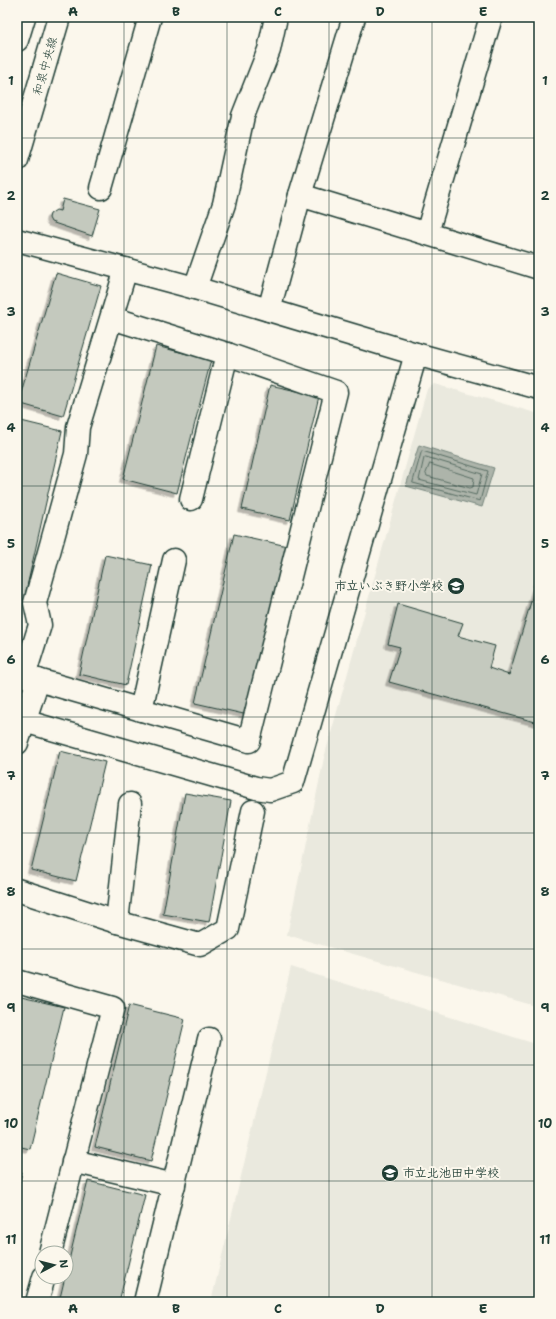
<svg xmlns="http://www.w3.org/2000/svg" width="556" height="1319" viewBox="0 0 556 1319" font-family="'Shantell Sans','Klee One',sans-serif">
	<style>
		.built { fill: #eae9de }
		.water { fill: #adb4aa; stroke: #74847b }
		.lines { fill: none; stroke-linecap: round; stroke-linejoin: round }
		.shore { stroke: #586d63; stroke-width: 1 }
		.building { fill: #c4c9be; stroke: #1f3d34; filter: url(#shadow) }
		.minor-casing { stroke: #1f3d34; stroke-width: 25 }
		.minor { stroke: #fbf7ec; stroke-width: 22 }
		.grid { fill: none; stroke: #1f3d34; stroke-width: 1; stroke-opacity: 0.55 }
		.labels { text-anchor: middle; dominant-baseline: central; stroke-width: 4; stroke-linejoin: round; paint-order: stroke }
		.street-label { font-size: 12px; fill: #1f3d34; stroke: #fbf7ec }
		.poi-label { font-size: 12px; font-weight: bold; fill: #1f3d34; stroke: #fbf7ec; text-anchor: end }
		.neatline { fill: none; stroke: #1f3d34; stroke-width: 1.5 }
		.grid-label { font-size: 13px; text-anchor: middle; font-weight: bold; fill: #1f3d34 }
	</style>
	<defs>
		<filter id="shadow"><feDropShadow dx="-3.5" dy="3.5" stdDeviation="0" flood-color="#0004"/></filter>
	</defs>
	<rect width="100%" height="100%" fill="#fbf7ec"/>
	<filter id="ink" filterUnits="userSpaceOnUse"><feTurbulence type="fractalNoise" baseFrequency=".025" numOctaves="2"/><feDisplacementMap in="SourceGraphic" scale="8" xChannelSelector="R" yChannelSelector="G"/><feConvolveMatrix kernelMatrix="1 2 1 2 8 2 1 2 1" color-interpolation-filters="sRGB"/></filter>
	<g filter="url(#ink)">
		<g class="built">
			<path d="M 435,384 L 539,414 L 539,1007 L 287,935 L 324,758 L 427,389 Z"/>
			<path d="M 291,967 L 539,1045 L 539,1302 L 211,1302 Z"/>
		</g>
		<path class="water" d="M 419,445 L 494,468 L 482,507 L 406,486 Z"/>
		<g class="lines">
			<g class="shore">
				<path d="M 422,451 L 488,471 L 480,501 L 413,483 Z"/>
				<path d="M 426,457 L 482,474 L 476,495 L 419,480 L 424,458 Z"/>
				<path d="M 430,464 L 474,478 L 473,487 L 470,488 L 427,476 L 426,474 Z"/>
			</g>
		</g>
		<g class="building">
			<path d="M 63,199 L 100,209 L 92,236 L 51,222 L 49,218 L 50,214 L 56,210 L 60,211 Z"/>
			<path d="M 56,273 L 101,286 L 63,416 L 18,403 Z"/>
			<path d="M 156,346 L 211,360 L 177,493 L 123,479 Z"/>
			<path d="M 270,385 L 319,396 L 290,520 L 242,509 Z"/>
			<path d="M 17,420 L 62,431 L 24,600 L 17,598 Z"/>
			<path d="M 234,534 L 287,546 L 248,715 L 195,703 Z"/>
			<path d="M 105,555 L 152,565 L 126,685 L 79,674 Z"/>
			<path d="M 539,575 L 539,723 L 389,682 L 400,647 L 388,644 L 398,604 L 463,623 L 458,636 L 495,646 L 489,668 L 509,675 Z"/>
			<path d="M 60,751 L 105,762 L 76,881 L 31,870 Z"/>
			<path d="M 185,793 L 231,801 L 209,922 L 163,914 Z"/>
			<path d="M 17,996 L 64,1007 L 30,1149 L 17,1146 Z"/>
			<path d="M 129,1005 L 185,1019 L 151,1161 L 95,1147 Z"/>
			<path d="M 17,1171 L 22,1172 L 17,1194 Z"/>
			<path d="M 88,1181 L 145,1195 L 119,1302 L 59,1302 Z"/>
		</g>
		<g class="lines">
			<defs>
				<g id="minor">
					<path d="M 17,40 L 24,17"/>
					<path d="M 17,160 L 59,17"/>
					<path d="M 101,188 L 150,17"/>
					<path d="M 300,195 L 539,268"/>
					<path d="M 427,233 L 491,17"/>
					<path d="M 17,240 L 195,288 L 416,354 L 539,388"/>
					<path d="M 195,288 L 224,204 L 243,116 L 269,50 L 276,17"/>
					<path d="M 269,310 L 300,195 L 354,17"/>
					<path d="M 112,318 L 227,354 L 336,392 L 249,741 L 24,676 L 40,625 L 35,603 L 76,454 L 78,427 L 126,269"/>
					<path d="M 191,499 L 227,354"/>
					<path d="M 141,710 L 174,560"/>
					<path d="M 17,719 L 256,788 L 270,790 L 293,782 L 416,354"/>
					<path d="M 17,743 L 38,680"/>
					<path d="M 17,890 L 117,922 L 200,945 L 228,929 L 253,811"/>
					<path d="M 117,922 L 130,804"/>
					<path d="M 17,981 L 113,1008 L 50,1253"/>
					<path d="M 73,1161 L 174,1185"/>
					<path d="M 37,1302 L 44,1277"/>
					<path d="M 145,1302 L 209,1039"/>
				</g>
			</defs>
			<use href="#minor" class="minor-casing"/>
			<use href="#minor" class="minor"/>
		</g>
	</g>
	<path class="grid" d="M 124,17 L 124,1302M 227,17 L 227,1302M 329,17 L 329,1302M 432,17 L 432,1302M 17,138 L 539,138M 17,254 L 539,254M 17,370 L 539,370M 17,486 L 539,486M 17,602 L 539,602M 17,717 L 539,717M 17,833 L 539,833M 17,949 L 539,949M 17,1065 L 539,1065M 17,1181 L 539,1181"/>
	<defs>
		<symbol id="school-disc" viewBox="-11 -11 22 22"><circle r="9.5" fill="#1f3d34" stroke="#fbf7ec"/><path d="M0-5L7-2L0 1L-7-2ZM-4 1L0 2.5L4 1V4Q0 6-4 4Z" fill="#fff"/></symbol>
	</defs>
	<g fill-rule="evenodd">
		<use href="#school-disc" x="446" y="576" width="20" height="20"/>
		<use href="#school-disc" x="380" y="1163" width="20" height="20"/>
	</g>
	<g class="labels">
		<g class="street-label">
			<text transform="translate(45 66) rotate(-74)">和泉中央線</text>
		</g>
		<g class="poi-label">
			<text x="443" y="586">市立いぶき野小学校</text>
			<text x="403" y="1173" text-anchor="start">市立北池田中学校</text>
		</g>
	</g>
	<rect width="556" height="1319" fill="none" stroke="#fbf7ec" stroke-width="44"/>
	<g transform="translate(54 1265) rotate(83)"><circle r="19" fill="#fbf7ec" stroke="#a3ada2"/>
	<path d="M0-3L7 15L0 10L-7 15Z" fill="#1f3d34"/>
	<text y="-6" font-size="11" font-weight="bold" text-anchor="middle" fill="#1f3d34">N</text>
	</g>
	<rect x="22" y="22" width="512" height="1275" class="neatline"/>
	<g class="grid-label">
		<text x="73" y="16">A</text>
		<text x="176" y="16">B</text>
		<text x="278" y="16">C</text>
		<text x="380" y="16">D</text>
		<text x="483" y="16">E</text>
		<text x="11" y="85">1</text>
		<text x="545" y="85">1</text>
		<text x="11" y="200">2</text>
		<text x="545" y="200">2</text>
		<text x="11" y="316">3</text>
		<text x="545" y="316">3</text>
		<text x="11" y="432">4</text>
		<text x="545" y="432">4</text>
		<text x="11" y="548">5</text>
		<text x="545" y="548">5</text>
		<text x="11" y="664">6</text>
		<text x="545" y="664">6</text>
		<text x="11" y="780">7</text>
		<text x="545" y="780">7</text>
		<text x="11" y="896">8</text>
		<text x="545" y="896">8</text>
		<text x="11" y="1012">9</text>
		<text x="545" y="1012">9</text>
		<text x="11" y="1128">10</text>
		<text x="545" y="1128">10</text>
		<text x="11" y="1244">11</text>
		<text x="545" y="1244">11</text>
		<text x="73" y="1313">A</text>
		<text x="176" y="1313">B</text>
		<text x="278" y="1313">C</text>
		<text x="380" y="1313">D</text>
		<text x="483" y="1313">E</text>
	</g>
</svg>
